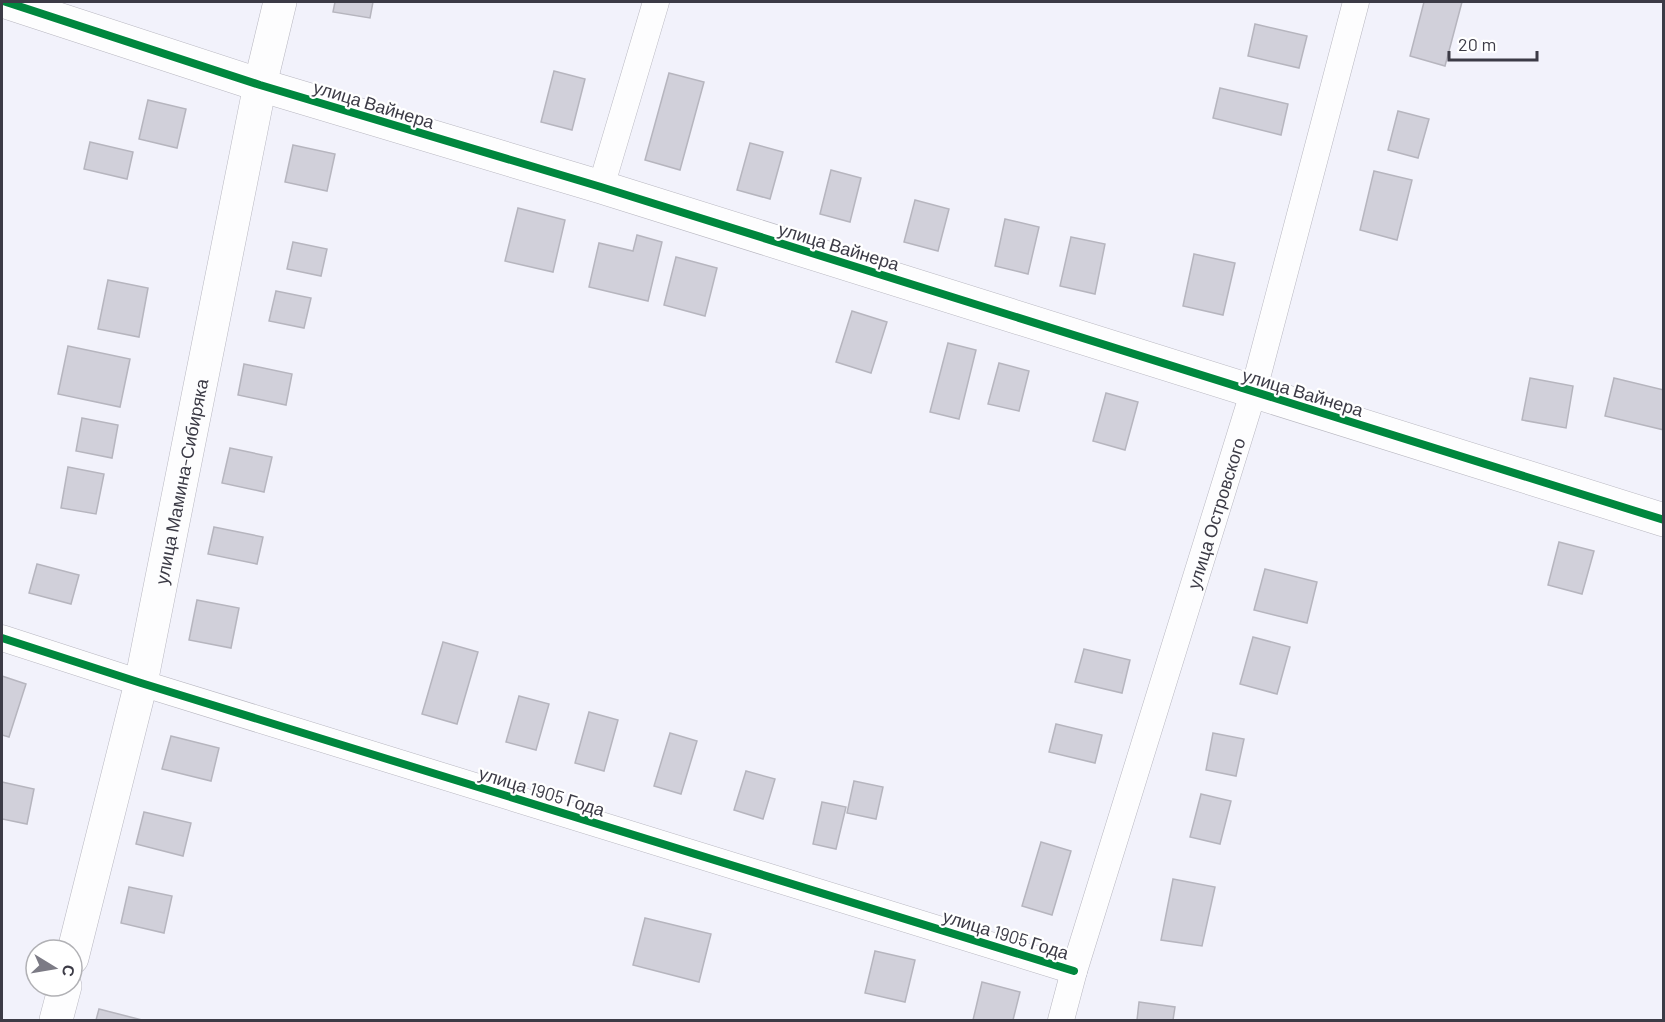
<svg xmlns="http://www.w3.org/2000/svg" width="1665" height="1022" viewBox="0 0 1665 1022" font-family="Barlow,sans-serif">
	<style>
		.building { fill: #d1d0da; stroke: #b6b5be; stroke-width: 1.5 }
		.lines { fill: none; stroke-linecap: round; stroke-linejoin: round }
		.minor-casing { stroke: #b8b7c0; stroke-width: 27 }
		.tertiary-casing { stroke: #b8b7c0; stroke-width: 34 }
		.minor { stroke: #fdfdfe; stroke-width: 26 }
		.tertiary { stroke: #fdfdfe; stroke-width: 33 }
		.cycleway-casing { stroke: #fff; stroke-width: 11 }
		.cycleway { stroke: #00873e; stroke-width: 8 }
		.labels { text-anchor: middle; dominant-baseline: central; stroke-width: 4.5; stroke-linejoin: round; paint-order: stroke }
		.street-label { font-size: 18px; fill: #3c3b46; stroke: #fff }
	</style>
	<rect width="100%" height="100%" fill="#f2f2fb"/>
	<g class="building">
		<path d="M 335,2 L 373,2 L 370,18 L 333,12 Z"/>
		<path d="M 1424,2 L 1462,2 L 1445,66 L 1410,56 Z"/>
		<path d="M 1255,24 L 1307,36 L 1299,68 L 1248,56 Z"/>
		<path d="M 554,71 L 585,79 L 572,130 L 541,122 Z"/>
		<path d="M 669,73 L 704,82 L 680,170 L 645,160 Z"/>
		<path d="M 1220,88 L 1288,104 L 1281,135 L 1213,118 Z"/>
		<path d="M 148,100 L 186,109 L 177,148 L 139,139 Z"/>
		<path d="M 1398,111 L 1429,119 L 1418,158 L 1388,150 Z"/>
		<path d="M 90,142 L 133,152 L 127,179 L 84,169 Z"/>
		<path d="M 750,143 L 783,152 L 770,199 L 737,190 Z"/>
		<path d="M 293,145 L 335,154 L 327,191 L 285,182 Z"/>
		<path d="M 831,170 L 861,178 L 850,222 L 820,214 Z"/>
		<path d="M 1374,171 L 1412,180 L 1397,240 L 1360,230 Z"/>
		<path d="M 915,200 L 949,209 L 938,251 L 904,242 Z"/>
		<path d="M 518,208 L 565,220 L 553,272 L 505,261 Z"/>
		<path d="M 1005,219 L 1039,227 L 1028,274 L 995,266 Z"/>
		<path d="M 637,235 L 662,242 L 648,301 L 589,287 L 599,243 L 633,251 Z"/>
		<path d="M 1071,237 L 1105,244 L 1095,294 L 1060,286 Z"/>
		<path d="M 293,242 L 327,249 L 321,276 L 287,269 Z"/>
		<path d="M 1194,254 L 1235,263 L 1223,315 L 1183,306 Z"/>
		<path d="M 676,257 L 717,268 L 705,316 L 664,305 Z"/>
		<path d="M 108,280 L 148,288 L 139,337 L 98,329 Z"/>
		<path d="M 276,291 L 311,298 L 304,328 L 269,321 Z"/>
		<path d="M 852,311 L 887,322 L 871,373 L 836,362 Z"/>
		<path d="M 948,343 L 976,350 L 959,419 L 930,412 Z"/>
		<path d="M 68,346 L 130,359 L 120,407 L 58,394 Z"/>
		<path d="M 999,363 L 1029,371 L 1019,411 L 988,404 Z"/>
		<path d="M 244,364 L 292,374 L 286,405 L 238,395 Z"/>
		<path d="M 1530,378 L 1573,386 L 1566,428 L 1522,420 Z"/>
		<path d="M 1614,378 L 1664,390 L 1664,430 L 1605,416 Z"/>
		<path d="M 1106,393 L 1138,402 L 1125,450 L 1093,441 Z"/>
		<path d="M 82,418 L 118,425 L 112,458 L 76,451 Z"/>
		<path d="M 230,448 L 272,457 L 264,492 L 222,483 Z"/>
		<path d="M 68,467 L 104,474 L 96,514 L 61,508 Z"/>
		<path d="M 214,527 L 263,537 L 257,564 L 208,554 Z"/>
		<path d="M 1559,542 L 1594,551 L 1582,594 L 1548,585 Z"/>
		<path d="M 37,564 L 79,575 L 71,604 L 29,593 Z"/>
		<path d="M 1265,569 L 1317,582 L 1307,623 L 1254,610 Z"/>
		<path d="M 197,600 L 239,608 L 231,648 L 189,640 Z"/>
		<path d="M 1253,637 L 1290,647 L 1277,694 L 1240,684 Z"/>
		<path d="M 443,642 L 478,652 L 457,724 L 422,714 Z"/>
		<path d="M 1084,649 L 1130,660 L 1122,693 L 1075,682 Z"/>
		<path d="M 2,676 L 26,684 L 9,737 L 2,735 Z"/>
		<path d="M 519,696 L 549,704 L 536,750 L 506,742 Z"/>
		<path d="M 589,712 L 618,720 L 604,771 L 575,763 Z"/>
		<path d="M 1056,724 L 1102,735 L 1095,763 L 1049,752 Z"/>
		<path d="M 670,733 L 697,741 L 681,794 L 654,786 Z"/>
		<path d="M 1213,733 L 1244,739 L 1236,776 L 1206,770 Z"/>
		<path d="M 171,736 L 219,748 L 211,781 L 162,769 Z"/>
		<path d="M 746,771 L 775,779 L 763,819 L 734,810 Z"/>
		<path d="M 854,781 L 883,787 L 876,819 L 847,813 Z"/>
		<path d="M 2,782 L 34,789 L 27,824 L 2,819 Z"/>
		<path d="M 1201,794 L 1231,801 L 1220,844 L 1190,837 Z"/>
		<path d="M 822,802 L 846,807 L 836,849 L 813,844 Z"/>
		<path d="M 144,812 L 191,823 L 183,856 L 136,844 Z"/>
		<path d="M 1041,842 L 1071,851 L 1052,915 L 1022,906 Z"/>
		<path d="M 1173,879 L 1215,887 L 1202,946 L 1161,940 Z"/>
		<path d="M 129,887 L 172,896 L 164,933 L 121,923 Z"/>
		<path d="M 645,918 L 711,934 L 699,982 L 633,965 Z"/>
		<path d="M 875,951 L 915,960 L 905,1002 L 865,993 Z"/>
		<path d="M 982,982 L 1020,992 L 1013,1020 L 973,1020 Z"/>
		<path d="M 1139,1002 L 1175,1007 L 1173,1020 L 1137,1020 Z"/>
		<path d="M 99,1009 L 142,1020 L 96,1020 Z"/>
	</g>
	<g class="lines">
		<defs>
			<g id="minor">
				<path d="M 601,187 L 656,2"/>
				<path d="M 2,638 L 141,683 L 1074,971"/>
				<path id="s1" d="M 1061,1020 L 1074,971 L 1253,393 L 1356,2"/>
			</g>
			<g id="tertiary">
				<path d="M 6,2 L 260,85 L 601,187 L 1664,520"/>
				<path id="s2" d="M 72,958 L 141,683 L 260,85 L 280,2"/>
				<path d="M 56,1020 L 65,986"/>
			</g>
		</defs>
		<use href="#minor" class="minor-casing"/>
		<use href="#tertiary" class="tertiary-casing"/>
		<use href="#minor" class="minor"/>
		<use href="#tertiary" class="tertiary"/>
		<defs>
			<g id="cycleway">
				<path d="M 6,2 L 260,85 L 601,187 L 1664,520"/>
				<path d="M 2,638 L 141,683 L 1074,971"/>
			</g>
		</defs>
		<use href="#cycleway" class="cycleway-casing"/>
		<use href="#cycleway" class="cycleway"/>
	</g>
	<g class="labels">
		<g class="street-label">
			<text transform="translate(374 104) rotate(17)">улица Вайнера</text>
			<text transform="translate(839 246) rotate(17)">улица Вайнера</text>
			<text transform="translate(1303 392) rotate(17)">улица Вайнера</text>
			<text stroke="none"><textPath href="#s2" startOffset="489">улица Мамина-Сибиряка</textPath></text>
			<text stroke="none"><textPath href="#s1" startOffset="530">улица Островского</textPath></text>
			<text transform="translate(542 791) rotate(17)">улица 1905 Года</text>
			<text transform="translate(1006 934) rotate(17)">улица 1905 Года</text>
		</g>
	</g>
	<rect width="1665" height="1022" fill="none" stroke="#3c3b46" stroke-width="6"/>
	<g transform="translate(54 968) rotate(101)"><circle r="28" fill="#ffffff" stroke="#b1b1b5" stroke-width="1.5"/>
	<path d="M0-4.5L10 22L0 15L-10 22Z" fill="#7c7b85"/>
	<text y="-9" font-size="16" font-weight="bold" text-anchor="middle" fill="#3c3b46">С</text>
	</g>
	<path d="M1449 51v9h88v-9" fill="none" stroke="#3c3b46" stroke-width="3"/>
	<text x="1458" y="51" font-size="18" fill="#3c3b46" stroke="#ffffff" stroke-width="4.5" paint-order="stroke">20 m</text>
</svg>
